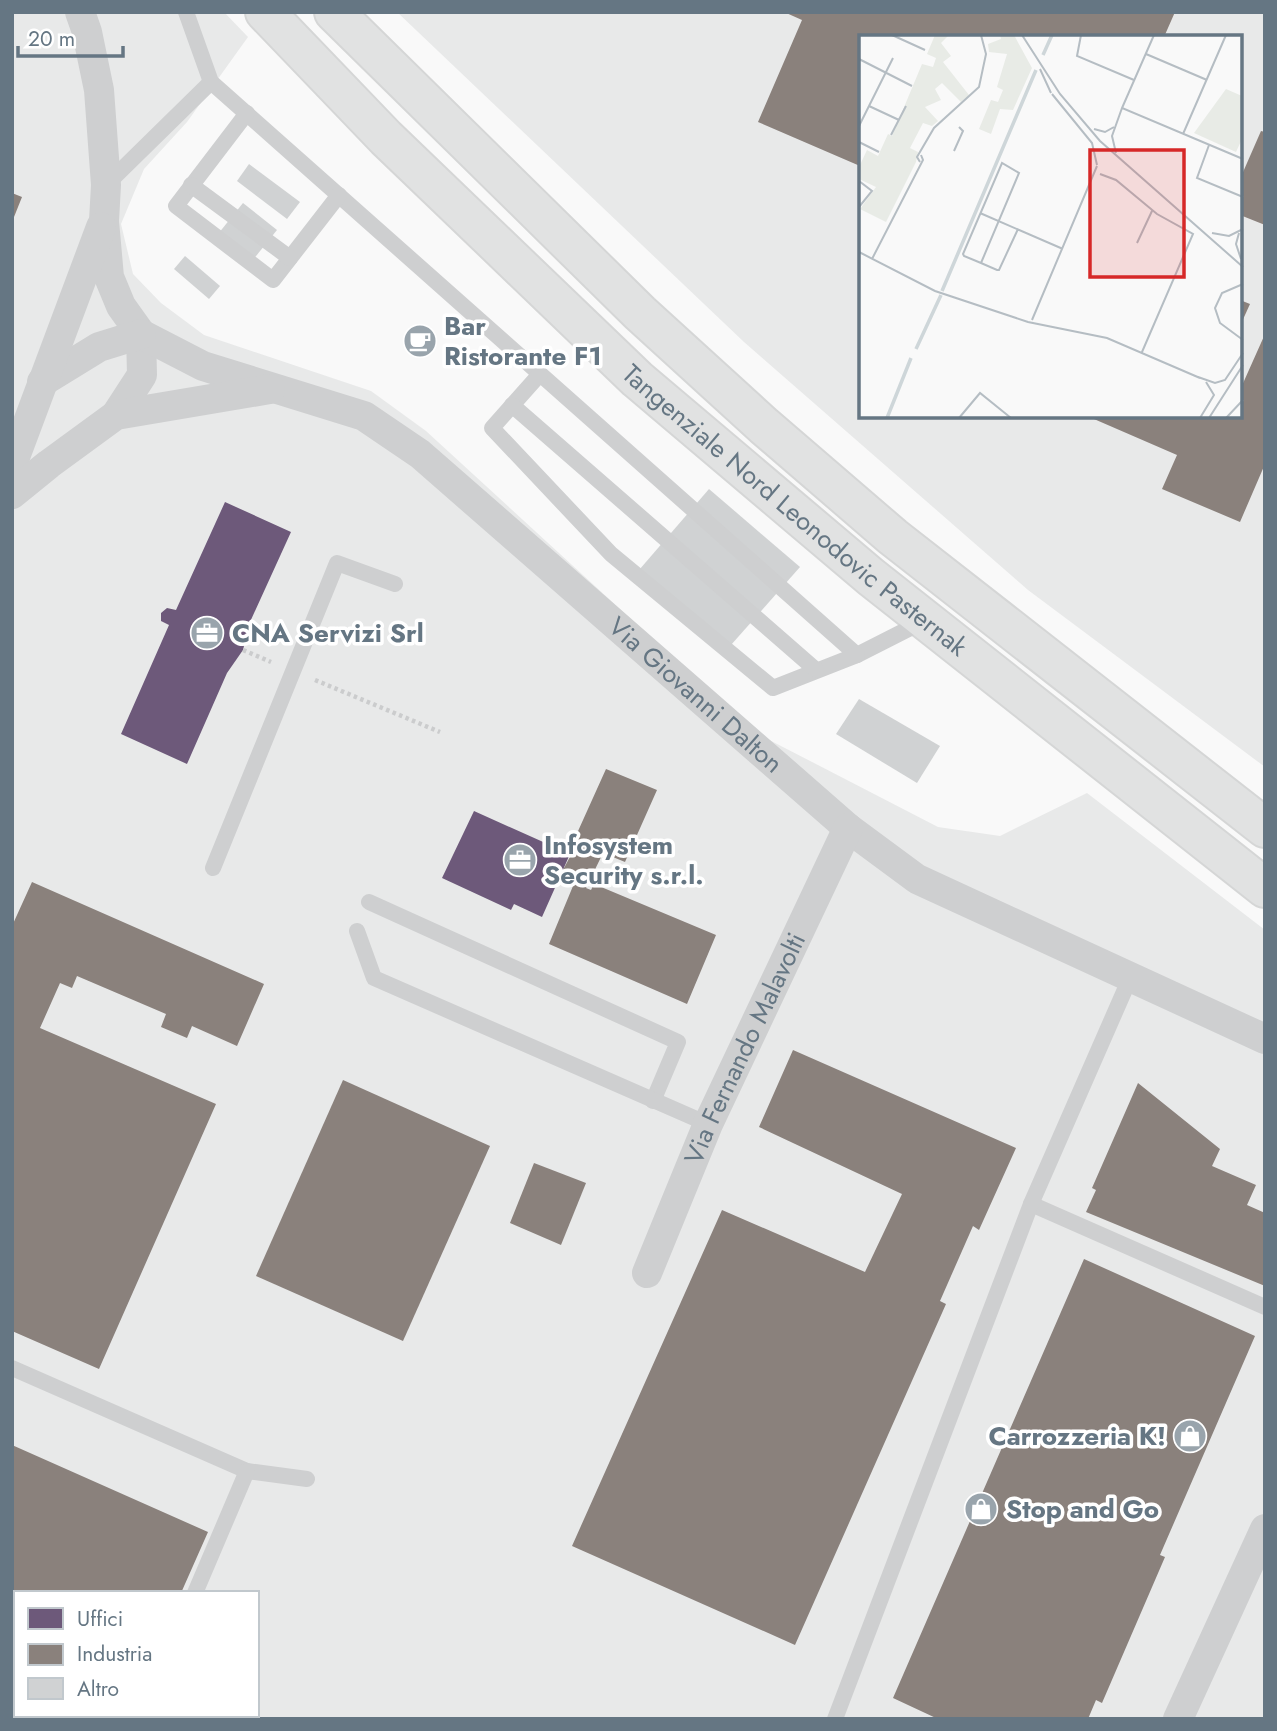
<svg xmlns="http://www.w3.org/2000/svg" width="1277" height="1731" viewBox="0 0 1277 1731" font-family="Jost,sans-serif">
	<style>
		.built { fill: #e8e9e9; fill-rule: evenodd }
		.offices { fill: #6d597a }
		.industry { fill: #8a817c }
		.building { fill: #d0d2d3 }
		.lines { fill: none; stroke-linecap: round; stroke-linejoin: round }
		.trunk-casing { stroke: #d5d6d6; stroke-width: 42 }
		.path { stroke: #cbcccd; stroke-width: 4.5; stroke-dasharray: 3.5 3.5; stroke-linecap: butt }
		.service { stroke: #cecfd0; stroke-width: 16 }
		.minor { stroke: #cecfd0; stroke-width: 30 }
		.trunk { stroke: #e1e2e2; stroke-width: 38 }
		.labels { text-anchor: middle; dominant-baseline: central; stroke-width: 7; stroke-linejoin: round; paint-order: stroke }
		.poi-label { font-size: 26px; font-weight: bold; fill: #657683; stroke: #fff; text-anchor: start }
		.street-label { font-size: 26px; fill: #657683; stroke: #fff }
		.inset-river { fill: none; stroke: #ced6d9; stroke-width: 3.5 }
		.inset-road { fill: none; stroke: #b5bdc3; stroke-width: 2 }
		.view { fill: #d62828; fill-opacity: 0.15; stroke: #d62828; stroke-width: 3.5 }
		.inset-edge { fill: none; stroke: #657683; stroke-width: 3.5 }
	</style>
	<rect width="100%" height="100%" fill="#f9f9f9"/>
	<g class="built">
		<path d="M 12,12 L 224,12 L 248,37 L 187,122 L 144,169 L 121,224 L 133,274 L 161,303 L 204,335 L 371,391 L 426,431 L 754,732 L 938,827 L 1000,836 L 1087,793 L 1265,930 L 1265,1719 L 12,1719 ZM 16,1593 L 257,1593 L 257,1715 L 16,1715 Z"/>
		<path d="M 397,12 L 1265,12 L 1265,767 L 1028,590 L 744,342 ZM 860,37 L 1240,37 L 1240,416 L 860,416 Z"/>
	</g>
	<g class="offices">
		<path d="M 225,502 L 291,532 L 250,622 L 243,650 L 227,673 L 187,764 L 121,734 L 169,625 L 161,621 L 161,613 L 167,608 L 176,610 Z"/>
		<path d="M 474,811 L 570,854 L 542,917 L 514,904 L 511,910 L 442,878 Z"/>
	</g>
	<g class="industry">
		<path d="M 784,12 L 1175,12 L 1164,37 L 860,37 L 860,166 L 758,122 L 802,20 Z"/>
		<path d="M 1261,131 L 1265,132 L 1265,225 L 1240,215 L 1240,179 Z"/>
		<path d="M 12,193 L 22,197 L 12,222 Z"/>
		<path d="M 1240,300 L 1250,304 L 1240,326 Z"/>
		<path d="M 1265,334 L 1265,464 L 1240,522 L 1162,489 L 1177,455 L 1087,416 L 1240,416 L 1240,390 Z"/>
		<path d="M 606,769 L 657,790 L 625,862 L 603,853 L 586,888 L 591,890 L 594,884 L 716,935 L 687,1004 L 549,944 L 573,886 L 558,879 L 578,842 L 574,840 Z"/>
		<path d="M 32,882 L 264,984 L 237,1046 L 192,1026 L 187,1038 L 161,1027 L 166,1014 L 77,976 L 72,988 L 60,983 L 40,1028 L 216,1104 L 99,1369 L 12,1331 L 12,926 Z"/>
		<path d="M 793,1050 L 1016,1148 L 979,1230 L 973,1226 L 940,1301 L 946,1304 L 795,1645 L 572,1546 L 722,1210 L 865,1272 L 902,1194 L 759,1127 Z"/>
		<path d="M 343,1080 L 490,1146 L 403,1341 L 256,1276 Z"/>
		<path d="M 1138,1083 L 1220,1149 L 1212,1166 L 1256,1185 L 1247,1205 L 1265,1213 L 1265,1286 L 1086,1212 L 1096,1190 L 1092,1188 Z"/>
		<path d="M 534,1163 L 586,1183 L 561,1245 L 510,1223 Z"/>
		<path d="M 1084,1259 L 1255,1336 L 1160,1555 L 1165,1557 L 1102,1703 L 1096,1700 L 1088,1719 L 938,1719 L 893,1698 Z"/>
		<path d="M 12,1445 L 208,1532 L 181,1593 L 16,1593 L 16,1619 L 12,1618 Z"/>
	</g>
	<g class="building">
		<path d="M 249,164 L 300,202 L 287,219 L 237,181 Z"/>
		<path d="M 243,203 L 277,230 L 248,266 L 214,239 Z"/>
		<path d="M 185,256 L 220,286 L 209,299 L 174,269 Z"/>
		<path d="M 709,489 L 800,567 L 723,654 L 633,577 Z"/>
		<path d="M 859,699 L 940,746 L 917,783 L 836,734 Z"/>
	</g>
	<g class="lines">
		<defs>
			<g id="trunk">
				<path id="s3" d="M 265,12 L 386,138 L 637,379 L 871,577 L 1265,888"/>
				<path d="M 334,12 L 640,313 L 764,426 L 893,537 L 1265,828"/>
			</g>
		</defs>
		<use href="#trunk" class="trunk-casing"/>
		<g class="path">
			<path d="M 243,650 L 271,662"/>
			<path d="M 315,680 L 440,732"/>
		</g>
		<g class="service">
			<path d="M 186,12 L 211,82 L 857,655 L 924,621"/>
			<path d="M 247,113 L 176,206 L 273,280 L 339,195"/>
			<path d="M 106,185 L 211,82"/>
			<path d="M 191,185 L 290,258"/>
			<path d="M 540,374 L 492,428 L 611,554 L 773,688 L 857,655"/>
			<path d="M 512,405 L 816,670"/>
			<path d="M 213,868 L 337,563 L 395,584"/>
			<path d="M 369,902 L 678,1042 L 653,1101"/>
			<path d="M 357,931 L 374,978 L 708,1124"/>
			<path d="M 1031,1204 L 1265,1307"/>
			<path d="M 12,1368 L 247,1471 L 307,1479"/>
			<path d="M 195,1593 L 247,1471"/>
			<path d="M 12,1648 L 16,1649"/>
			<path d="M 835,1719 L 1031,1204 L 1130,978"/>
		</g>
		<g class="minor">
			<path d="M 80,12 L 87,32 L 99,90 L 106,185 L 104,221 L 109,277 L 121,306 L 141,334 L 142,375 L 116,415"/>
			<path id="s1" d="M 141,334 L 203,366 L 364,416 L 420,454 L 848,828 L 917,879 L 1265,1039"/>
			<path d="M 42,382 L 99,347 L 141,334"/>
			<path d="M 12,465 L 101,227"/>
			<path d="M 12,494 L 49,464 L 116,415 L 270,389"/>
			<path id="s2" d="M 647,1273 L 708,1124 L 848,828"/>
			<path d="M 1178,1719 L 1265,1529"/>
		</g>
		<use href="#trunk" class="trunk"/>
	</g>
	<defs>
		<symbol id="cafe-disc" viewBox="-11 -11 22 22"><circle r="9.5" fill="#99a4ac" stroke="#fff"/><path d="M-5.5-4.5H6V0H3Q3 3.5 0 3.5H-2.5Q-5.5 3.5-5.5 0ZM3-3.2v2h1.7v-2ZM-6 4.5H4V6H-6Z" fill="#fff"/></symbol>
		<symbol id="office-disc" viewBox="-11 -11 22 22"><circle r="9.5" fill="#99a4ac" stroke="#fff"/><path d="M-6-3h4V-5.5h4V-3h4V5H-6ZM-1-4.5V-3h2v-1.5ZM-6 0V1H6V0Z" fill="#fff"/></symbol>
		<symbol id="shop-disc" viewBox="-11 -11 22 22"><circle r="9.5" fill="#99a4ac" stroke="#fff"/><path d="M-5-2.5h2.3a2.7 3.5 0 0 1 5.4 0H5L5.5 6h-11ZM-1.5-2.5h3a1.5 2.3 0 0 0-3 0Z" fill="#fff"/></symbol>
	</defs>
	<g fill-rule="evenodd">
		<use href="#cafe-disc" x="401" y="322" width="38" height="38"/>
		<use href="#office-disc" x="188" y="614" width="38" height="38"/>
		<use href="#office-disc" x="501" y="841" width="38" height="38"/>
		<use href="#shop-disc" x="1171" y="1417" width="38" height="38"/>
		<use href="#shop-disc" x="962" y="1490" width="38" height="38"/>
	</g>
	<g class="labels">
		<g class="poi-label">
			<text x="444" y="326">Bar<tspan x="444" dy="30">Ristorante F1</tspan></text>
			<text x="232" y="633">CNA Servizi Srl</text>
			<text x="544" y="845">Infosystem<tspan x="544" dy="30">Security s.r.l.</tspan></text>
			<text x="1166" y="1436" text-anchor="end">Carrozzeria K!</text>
			<text x="1006" y="1509">Stop and Go</text>
		</g>
		<g class="street-label">
			<text stroke="none"><textPath href="#s3" startOffset="728">Tangenziale Nord Leonodovic Pasternak</textPath></text>
			<text stroke="none"><textPath href="#s1" startOffset="672">Via Giovanni Dalton</textPath></text>
			<text stroke="none"><textPath href="#s2" startOffset="245">Via Fernando Malavolti</textPath></text>
		</g>
	</g>
	<g transform="translate(859 35)">
		<rect width="383" height="383" fill="#f9f9f9"/>
		<path d="M 76,0 L 90,0 L 82,8 L 92,21 L 84,27 L 110,60 L 102,67 L 83,48 L 76,54 L 82,65 L 66,72 L 79,86 L 73,91 L 64,88 L 51,113 L 59,117 L 57,127 L 27,187 L 1,174 L 17,152 L 0,144 L 0,132 L 8,115 L 19,121 L 29,99 L 33,101 L 63,29 L 74,32 L 77,23 L 68,19 ZM 141,0 L 155,0 L 173,33 L 154,75 L 141,74 L 132,99 L 120,94 L 132,65 L 139,67 L 144,55 L 138,52 L 148,19 L 130,17 L 129,9 L 142,4 ZM 367,54 L 383,61 L 383,104 L 377,117 L 335,98 Z" fill="#e8ebe6"/>
		<path class="inset-river" d="M 184,20 L 193,0M 83,256 L 177,35M 57,314 L 82,260M 28,383 L 52,323"/>
		<path class="inset-road" d="M 33,0 L 66,15M 163,0 L 201,59 L 241,106 L 384,232M 222,0 L 218,21 L 275,45M 295,0 L 263,73 L 384,124M 287,19 L 348,45M 0,24 L 53,51M 181,34 L 192,58M 193,59 L 233,108 L 238,130M 10,71 L 40,85M 0,91 L 34,23M 235,94 L 246,97 L 255,92M 324,99 L 367,0M 32,100 L 47,71M 0,107 L 20,117M 350,110 L 338,143 L 384,162M 95,116 L 104,96 L 100,92M 257,118 L 253,101 L 263,73M 61,127 L 58,122 L 75,93 L 120,52 L 127,19 L 122,0M 241,139 L 257,145 L 298,179 L 334,199 L 283,317M 0,146 L 13,156 L 0,172M 121,178 L 204,214M 353,198 L 370,201 L 384,194M 380,198 L 377,209 L 382,224M 278,208 L 293,176M 0,217 L 76,256 L 169,287 L 248,303 L 341,343M 13,224 L 64,125 L 62,120M 122,228 L 160,138 L 143,128 L 104,219 L 105,221 L 122,228 L 138,235 L 140,235 L 159,194M 384,249 L 363,258 L 356,273 L 361,288 L 384,305M 173,285 L 238,131M 339,342 L 356,348 L 366,345 L 384,318M 100,383 L 121,358 L 152,383M 341,383 L 355,360 L 347,347M 350,383 L 384,330M 367,383 L 384,365"/>
		<path class="view" d="M 231,115 L 325,115 L 325,242 L 231,242 Z"/>
		<rect width="383" height="383" class="inset-edge"/>
	</g>
	<rect width="1277" height="1731" fill="none" stroke="#657683" stroke-width="28"/>
	<rect x="14" y="1591" width="245" height="126" fill="#ffffff" stroke="#c1c8cd" stroke-width="2"/>
	<rect x="28" y="1608" width="35" height="21" fill="#6d597a" stroke="#c1c8cd" stroke-width="2"/>
	<text x="77" y="1626" font-size="21" fill="#657683">Uffici</text>
	<rect x="28" y="1644" width="35" height="21" fill="#8a817c" stroke="#c1c8cd" stroke-width="2"/>
	<text x="77" y="1661" font-size="21" fill="#657683">Industria</text>
	<rect x="28" y="1678" width="35" height="21" fill="#d0d2d3" stroke="#c1c8cd" stroke-width="2"/>
	<text x="77" y="1696" font-size="21" fill="#657683">Altro</text>
	<path d="M18 46v10h105v-10" fill="none" stroke="#657683" stroke-width="3.5"/>
	<text x="28" y="46" font-size="21" fill="#657683" stroke="#ffffff" stroke-width="5" paint-order="stroke">20 m</text>
</svg>
